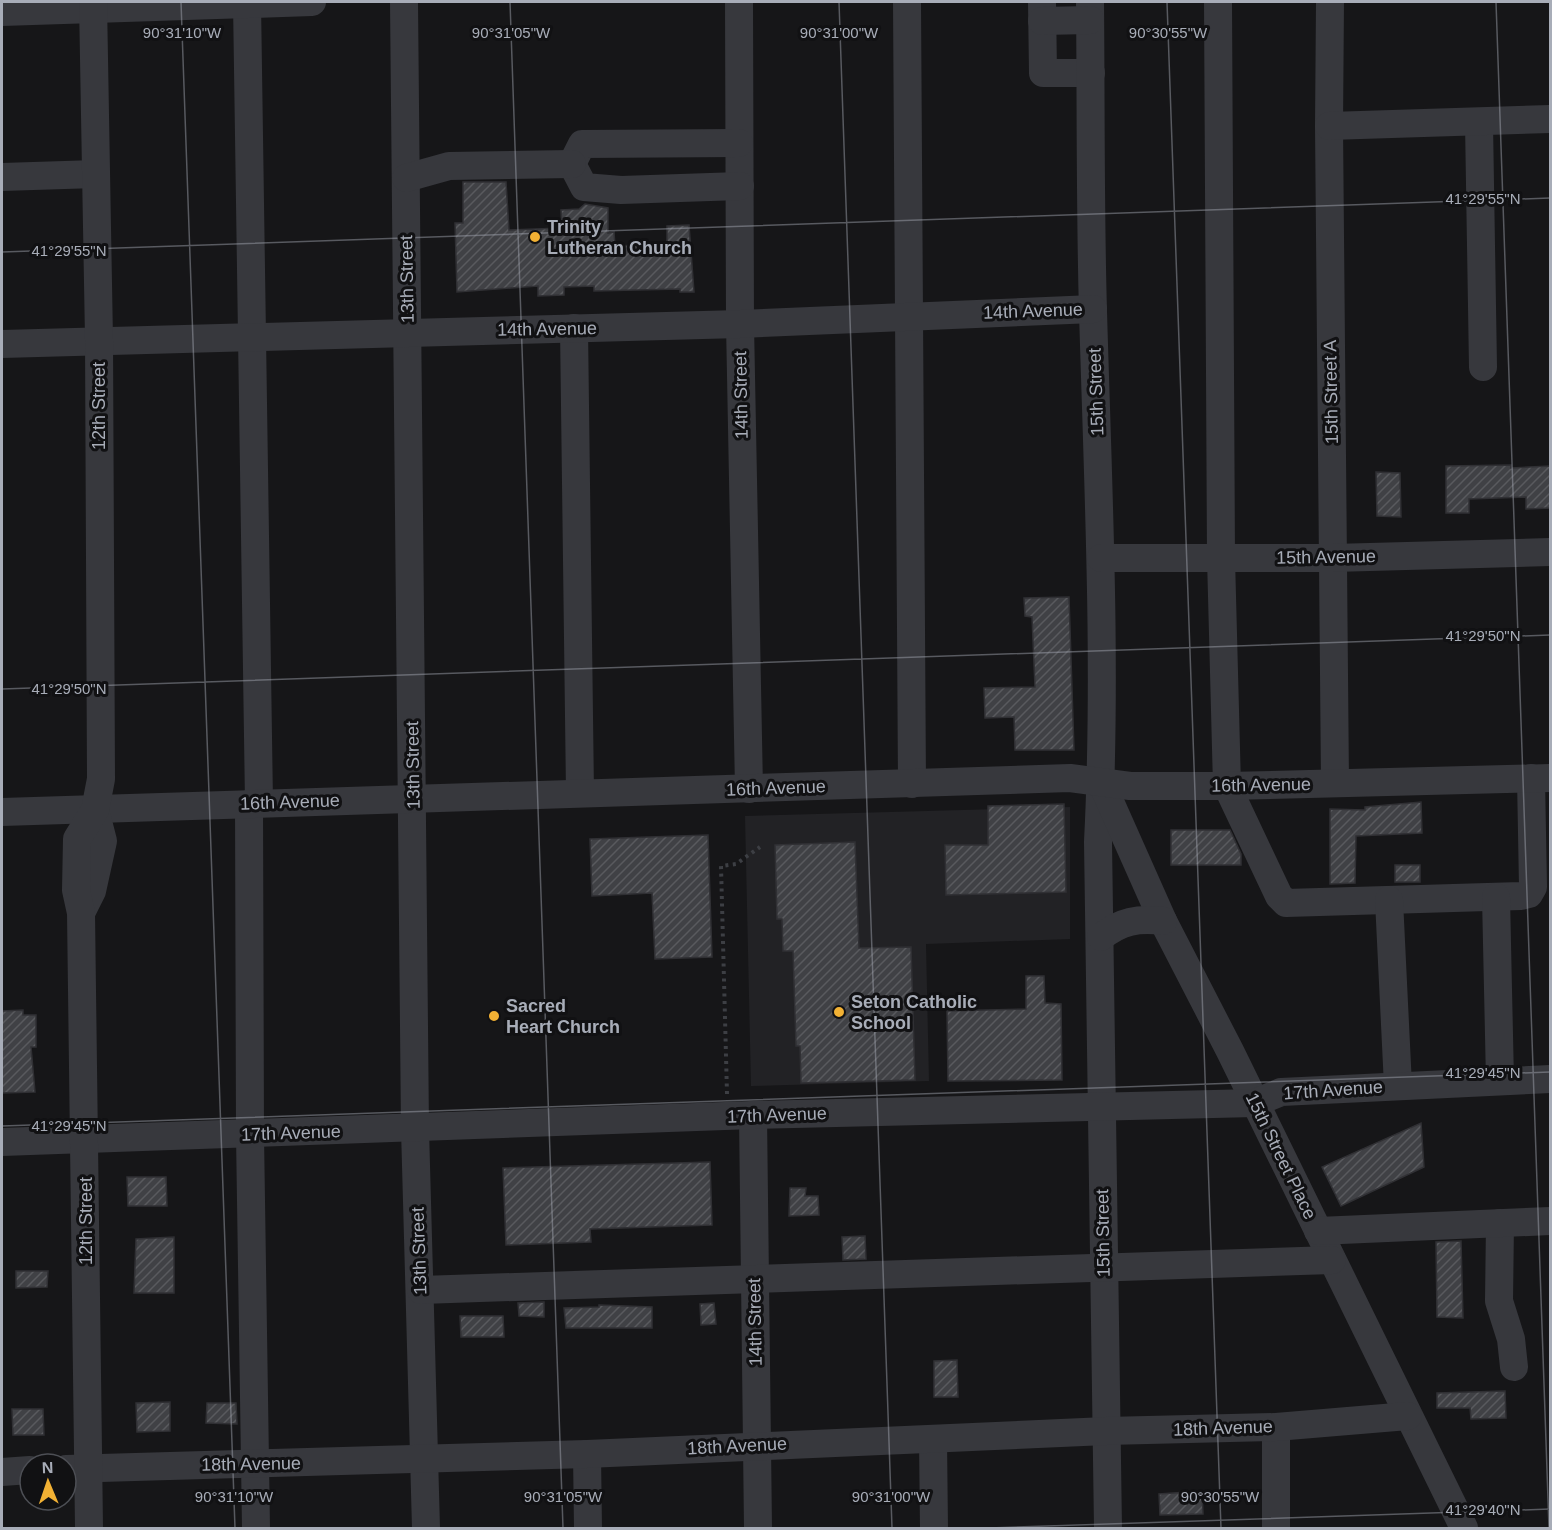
<svg xmlns="http://www.w3.org/2000/svg" width="1552" height="1530" viewBox="0 0 1552 1530" font-family="Helvetica,sans-serif">
	<style>
		.built { fill: #222225 }
		.building { fill: url(#building-hatch); stroke: #303034; stroke-width: 1.5 }
		.lines { fill: none; stroke-linecap: round; stroke-linejoin: round }
		.path { stroke: #3d3f44; stroke-width: 4; stroke-dasharray: 3 4.5; stroke-linecap: butt }
		.minor { stroke: #37383d; stroke-width: 28 }
		.ticks { fill: none; stroke: #a8adb8; stroke-width: 1.5; stroke-opacity: 0.45 }
		.poi-dot { fill: #f2b134; stroke: #111113; stroke-width: 2 }
		.labels { text-anchor: middle; dominant-baseline: central; stroke-width: 6; stroke-linejoin: round; paint-order: stroke }
		.poi-label { font-size: 18px; font-weight: bold; fill: #a8adb8; stroke: #111113; text-anchor: start }
		.street-label { font-size: 18px; fill: #a8adb8; stroke: #111113 }
		.ticks-label { font-size: 15px; text-anchor: middle; fill: #a8adb8; stroke: #111113; stroke-width: 6; stroke-linejoin: round; paint-order: stroke }
	</style>
	<defs>
		<pattern id="building-hatch" width="6" height="6" patternUnits="userSpaceOnUse" patternTransform="scale(1.5)"><rect width="6" height="6" fill="#404145"/><path d="M-1 1l2-2M0 6l6-6M5 7l2-2" fill="none" stroke="#595a5e"/></pattern>
	</defs>
	<rect width="100%" height="100%" fill="#161618"/>
	<path class="built" d="M 1070,807 L 1070,939 L 926,944 L 929,1081 L 751,1086 L 745,816 Z"/>
	<g class="building">
		<path d="M 463,182 L 506,182 L 509,230 L 562,228 L 561,210 L 579,209 L 585,204 L 608,208 L 608,233 L 614,232 L 615,246 L 667,244 L 667,226 L 689,225 L 694,292 L 680,292 L 680,289 L 594,291 L 594,286 L 564,287 L 564,295 L 538,296 L 538,286 L 457,292 L 455,223 L 463,223 Z"/>
		<path d="M 1511,465 L 1511,468 L 1550,466 L 1551,508 L 1526,509 L 1526,497 L 1469,499 L 1469,513 L 1446,513 L 1446,466 Z"/>
		<path d="M 1376,472 L 1400,473 L 1401,517 L 1377,516 Z"/>
		<path d="M 1069,597 L 1074,750 L 1015,750 L 1014,717 L 985,718 L 984,688 L 1035,687 L 1032,617 L 1025,616 L 1024,598 Z"/>
		<path d="M 1421,802 L 1422,833 L 1356,836 L 1355,883 L 1330,884 L 1330,809 L 1365,810 L 1365,807 Z"/>
		<path d="M 1064,804 L 1066,892 L 946,895 L 945,845 L 988,845 L 988,806 Z"/>
		<path d="M 1171,830 L 1230,830 L 1241,854 L 1241,865 L 1171,865 Z"/>
		<path d="M 708,835 L 712,957 L 655,959 L 652,893 L 592,896 L 590,839 Z"/>
		<path d="M 855,842 L 859,948 L 911,947 L 915,1080 L 801,1083 L 800,1046 L 796,1046 L 793,951 L 783,951 L 782,919 L 777,919 L 775,845 Z"/>
		<rect x="1395" y="865" width="25" height="17"/>
		<path d="M 1026,976 L 1044,976 L 1045,1003 L 1061,1004 L 1062,1080 L 948,1081 L 947,1011 L 1026,1009 Z"/>
		<path d="M 23,1010 L 23,1015 L 36,1015 L 36,1047 L 31,1047 L 35,1092 L 2,1093 L 2,1011 Z"/>
		<path d="M 1421,1123 L 1424,1167 L 1341,1206 L 1322,1167 Z"/>
		<path d="M 710,1162 L 712,1225 L 590,1229 L 591,1242 L 506,1245 L 503,1168 Z"/>
		<path d="M 127,1177 L 166,1177 L 167,1206 L 128,1206 Z"/>
		<path d="M 790,1188 L 806,1188 L 805,1196 L 818,1196 L 819,1215 L 789,1216 Z"/>
		<path d="M 865,1236 L 866,1259 L 843,1260 L 842,1237 Z"/>
		<path d="M 174,1237 L 174,1293 L 134,1293 L 136,1239 Z"/>
		<path d="M 1461,1241 L 1463,1318 L 1437,1317 L 1436,1242 Z"/>
		<path d="M 16,1271 L 48,1271 L 47,1287 L 16,1288 Z"/>
		<path d="M 544,1302 L 544,1317 L 519,1316 L 518,1303 Z"/>
		<path d="M 714,1303 L 716,1324 L 701,1325 L 700,1304 Z"/>
		<path d="M 599,1305 L 652,1307 L 652,1328 L 566,1328 L 564,1308 L 599,1307 Z"/>
		<path d="M 460,1316 L 503,1316 L 504,1337 L 461,1337 Z"/>
		<path d="M 957,1360 L 958,1397 L 934,1397 L 934,1361 Z"/>
		<path d="M 1505,1391 L 1506,1418 L 1471,1419 L 1470,1408 L 1437,1408 L 1437,1393 Z"/>
		<path d="M 170,1402 L 170,1431 L 137,1432 L 136,1403 Z"/>
		<path d="M 207,1403 L 236,1403 L 237,1424 L 206,1423 Z"/>
		<path d="M 12,1409 L 43,1409 L 44,1435 L 13,1435 Z"/>
		<path d="M 1202,1491 L 1203,1514 L 1160,1515 L 1159,1494 Z"/>
	</g>
	<g class="lines">
		<path class="path" d="M 727,1094 L 721,866 L 736,864 L 760,847"/>
		<g class="minor">
			<path d="M 247,2 L 259,803"/>
			<path d="M 404,2 L 415,1129 L 426,1528"/>
			<path d="M 739,2 L 740,324 L 749,789"/>
			<path d="M 907,2 L 912,784"/>
			<path d="M 1042,2 L 1043,73 L 1091,73"/>
			<path d="M 1090,2 C 1091,104 1090,208 1093,311 C 1098,488 1107,665 1098,842 L 1108,1528"/>
			<path d="M 1218,2 L 1221,558 L 1227,786 L 1279,896 L 1286,903 L 1521,896 L 1529,894 L 1533,887 L 1531,778"/>
			<path d="M 1330,2 L 1329,126 L 1335,783"/>
			<path d="M 2,12 L 312,2"/>
			<path d="M 1042,21 L 1090,20"/>
			<path d="M 1479,123 L 1483,367"/>
			<path d="M 1329,126 L 1550,119"/>
			<path d="M 572,164 L 584,187 L 621,190 L 740,186"/>
			<path d="M 572,164 L 582,144 L 739,143"/>
			<path d="M 2,177 L 96,174"/>
			<path d="M 406,178 L 449,166 L 572,164"/>
			<path d="M 574,328 L 580,793"/>
			<path d="M 2,344 L 740,324 L 1093,309"/>
			<path d="M 1101,558 L 1333,558 L 1550,552"/>
			<path d="M 1103,786 L 1163,921 L 1230,1051 L 1464,1528"/>
			<path d="M 249,804 L 250,1135 L 256,1528"/>
			<path d="M 2,812 L 1070,778 L 1130,786 L 1227,786 L 1550,778"/>
			<path d="M 1496,897 L 1500,1081"/>
			<path d="M 1389,900 L 1398,1086"/>
			<path d="M 82,911 L 92,891 L 103,841 L 95,810"/>
			<path d="M 1101,937 C 1121,921 1138,918 1163,921"/>
			<path d="M 753,1115 L 758,1528"/>
			<path d="M 2,1142 L 753,1115 L 1255,1103 L 1281,1092 L 1550,1079"/>
			<path d="M 1500,1223 L 1499,1301 L 1511,1339 L 1514,1367"/>
			<path d="M 1318,1231 L 1550,1221"/>
			<path d="M 421,1290 L 1332,1260"/>
			<path d="M 1276,1427 L 1276,1528"/>
			<path d="M 933,1439 L 934,1528"/>
			<path d="M 587,1454 L 588,1528"/>
			<path d="M 66,1469 L 587,1454 L 1106,1431 L 1276,1427 L 1408,1416"/>
			<path d="M 2,1472 L 30,1470"/>
			<path d="M 89,1528 L 81,913 L 76,890 L 77,839 L 95,810 L 101,779 L 99,339 L 93,2"/>
		</g>
	</g>
	<path class="ticks" d="M 181,2 L 235,1528M 510,2 L 563,1528M 839,2 L 892,1528M 1167,2 L 1221,1528M 1496,2 L 1549,1528M 2,252 L 1550,198M 2,689 L 1550,635M 2,1126 L 1550,1072M 989,1528 L 1550,1509"/>
	<g class="poi-dot">
		<circle cx="535" cy="237" r="6"/>
		<circle cx="839" cy="1012" r="6"/>
		<circle cx="494" cy="1016" r="6"/>
	</g>
	<g class="labels">
		<g class="poi-label">
			<text x="547" y="227">Trinity<tspan x="547" dy="21">Lutheran Church</tspan></text>
			<text x="851" y="1002">Seton Catholic<tspan x="851" dy="21">School</tspan></text>
			<text x="506" y="1006">Sacred<tspan x="506" dy="21">Heart Church</tspan></text>
		</g>
		<g class="street-label">
			<text transform="translate(407 279) rotate(-91)">13th Street</text>
			<text transform="translate(1033 311) rotate(-2)">14th Avenue</text>
			<text transform="translate(547 329) rotate(-1)">14th Avenue</text>
			<text transform="translate(1096 392) rotate(-92)">15th Street</text>
			<text transform="translate(1331 392) rotate(-91)">15th Street A</text>
			<text transform="translate(741 395) rotate(-91)">14th Street</text>
			<text transform="translate(99 406) rotate(-90)">12th Street</text>
			<text transform="translate(1326 557) rotate(-1)">15th Avenue</text>
			<text transform="translate(413 765) rotate(-91)">13th Street</text>
			<text transform="translate(1261 785) rotate(-1)">16th Avenue</text>
			<text transform="translate(776 788) rotate(-2)">16th Avenue</text>
			<text transform="translate(290 802) rotate(-2)">16th Avenue</text>
			<text transform="translate(1333 1090) rotate(-4)">17th Avenue</text>
			<text transform="translate(777 1115) rotate(-2)">17th Avenue</text>
			<text transform="translate(291 1133) rotate(-2)">17th Avenue</text>
			<text transform="translate(1281 1156) rotate(64)">15th Street Place</text>
			<text transform="translate(86 1221) rotate(-90)">12th Street</text>
			<text transform="translate(1103 1233) rotate(-91)">15th Street</text>
			<text transform="translate(419 1251) rotate(-92)">13th Street</text>
			<text transform="translate(755 1322) rotate(-91)">14th Street</text>
			<text transform="translate(1223 1428) rotate(-2)">18th Avenue</text>
			<text transform="translate(737 1446) rotate(-3)">18th Avenue</text>
			<text transform="translate(251 1464) rotate(-1)">18th Avenue</text>
		</g>
	</g>
	<g class="ticks-label">
		<text x="182" y="38">90°31'10"W</text>
		<text x="511" y="38">90°31'05"W</text>
		<text x="839" y="38">90°31'00"W</text>
		<text x="1168" y="38">90°30'55"W</text>
		<text x="1483" y="204">41°29'55"N</text>
		<text x="69" y="256">41°29'55"N</text>
		<text x="1483" y="641">41°29'50"N</text>
		<text x="69" y="694">41°29'50"N</text>
		<text x="1483" y="1078">41°29'45"N</text>
		<text x="69" y="1131">41°29'45"N</text>
		<text x="234" y="1502">90°31'10"W</text>
		<text x="563" y="1502">90°31'05"W</text>
		<text x="891" y="1502">90°31'00"W</text>
		<text x="1220" y="1502">90°30'55"W</text>
		<text x="1483" y="1515">41°29'40"N</text>
	</g>
	<rect width="1552" height="1530" fill="none" stroke="#a8adb8" stroke-width="6"/>
	<g transform="translate(48 1482) rotate(358)"><circle r="28" fill="#111113" stroke="#4d4f55" stroke-width="1.5"/>
	<path d="M0-4.5L10 22L0 15L-10 22Z" fill="#f2b134"/>
	<text y="-9" font-size="16" font-weight="bold" text-anchor="middle" fill="#a8adb8">N</text>
	</g>
</svg>
